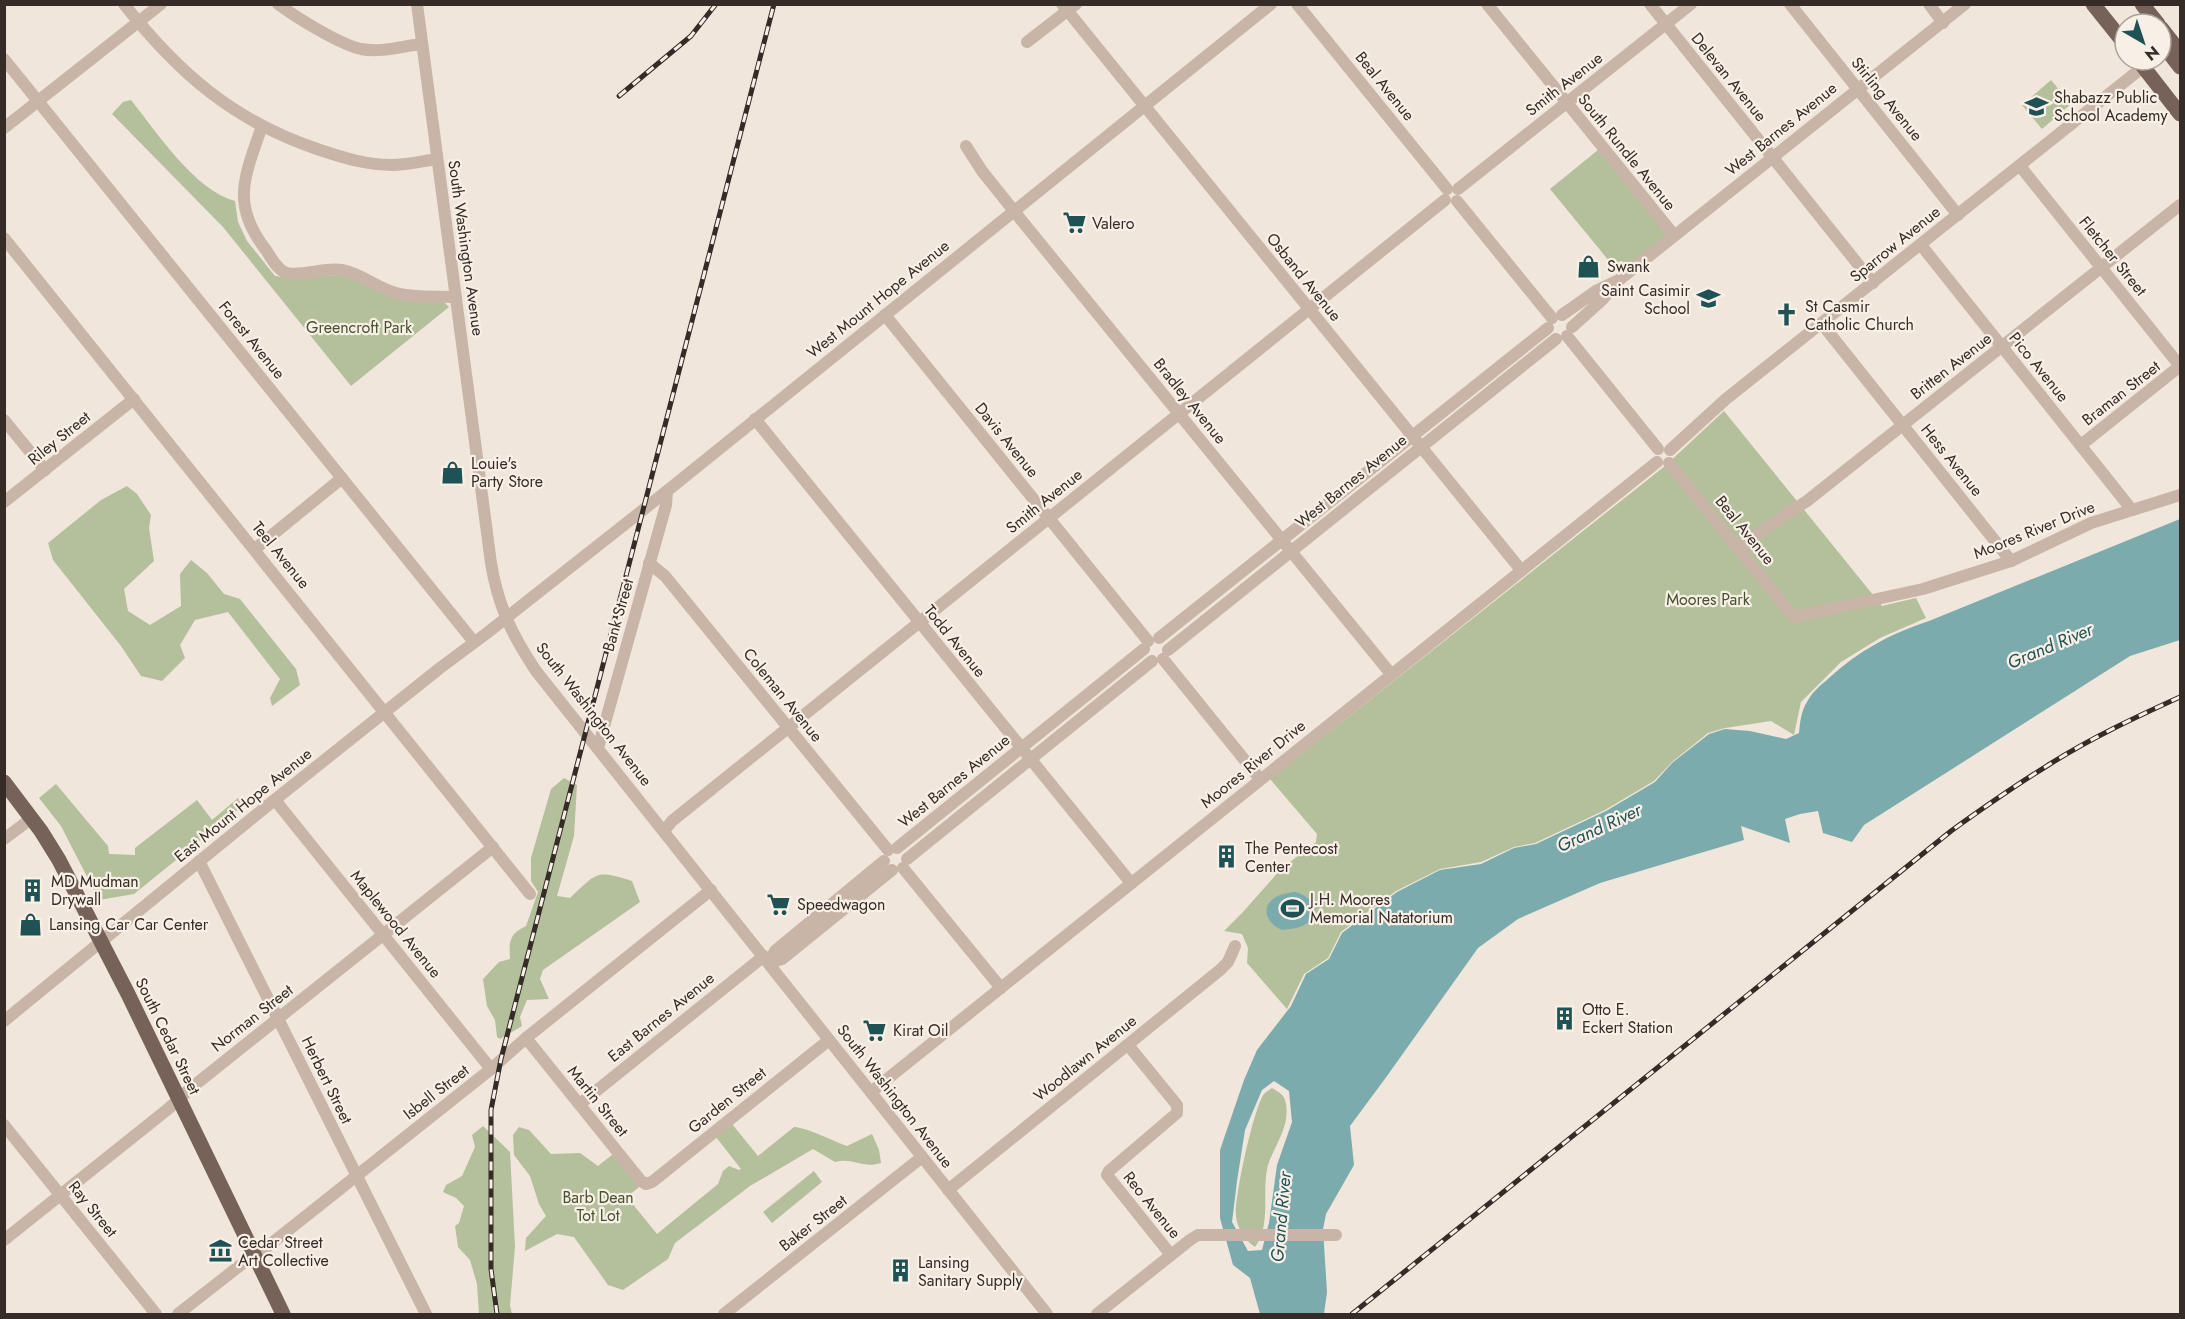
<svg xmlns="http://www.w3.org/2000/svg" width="2185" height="1319" viewBox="0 0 2185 1319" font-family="Jost,sans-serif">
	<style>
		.green { fill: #b4bf9b }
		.water { fill: #7babac; fill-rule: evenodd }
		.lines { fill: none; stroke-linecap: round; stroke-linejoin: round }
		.minor { stroke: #c8b5a7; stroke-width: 12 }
		.major { stroke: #766259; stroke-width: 15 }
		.rail-casing { stroke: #352b27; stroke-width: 5 }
		.rail { stroke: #f8f0e7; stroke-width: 3; stroke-dasharray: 9; stroke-linecap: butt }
		.labels { text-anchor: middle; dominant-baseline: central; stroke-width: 4.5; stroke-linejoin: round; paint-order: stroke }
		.street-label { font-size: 16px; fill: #352b27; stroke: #f8f0e7 }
		.poi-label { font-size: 16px; fill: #352b27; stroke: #f8f0e7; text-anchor: start }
		.park-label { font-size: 16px; fill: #45522c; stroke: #f8f0e7 }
		.water-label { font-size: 18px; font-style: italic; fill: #1f5254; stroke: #f8f0e7 }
	</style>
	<rect width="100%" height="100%" fill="#f0e6db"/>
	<g class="green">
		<path d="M 2051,80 L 2071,104 L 2042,129 L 2022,105 Z"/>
		<path d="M 131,100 C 156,131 195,191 235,201 L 238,222 L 247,241 L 275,276 L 287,278 L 340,275 L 444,302 L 449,307 L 351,386 L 223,227 L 112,114 L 123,102 Z"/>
		<path d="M 1598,150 L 1667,235 L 1619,273 L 1550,189 Z"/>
		<path d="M 1724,411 L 1882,606 L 1916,598 L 1926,618 L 1880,638 L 1841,662 L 1801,702 L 1794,735 L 1771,721 L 1725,728 L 1708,733 L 1672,762 L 1654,781 L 1605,810 L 1535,843 L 1514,847 L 1481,862 L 1440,869 L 1396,891 L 1341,932 L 1328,958 L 1304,974 L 1287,1009 L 1247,963 L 1248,948 L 1242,934 L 1224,931 L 1243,912 L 1281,869 L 1316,842 L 1317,834 L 1270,779 L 1665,466 Z"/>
		<path d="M 127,486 L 137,494 L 151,515 L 149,528 L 154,561 L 124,589 L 128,611 L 150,625 L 181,606 L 180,574 L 191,560 L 207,573 L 224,594 L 240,599 L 296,669 L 300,685 L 272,706 L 270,698 L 280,679 L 228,612 L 195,620 L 180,645 L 185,658 L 162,681 L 141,676 L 121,646 L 53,560 L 48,543 L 101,500 Z"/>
		<path d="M 564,778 L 577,785 L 574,836 L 557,896 L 570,898 C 597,873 595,869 632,881 L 640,902 L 543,970 L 540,979 L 549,999 L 527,1000 L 520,1017 L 522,1026 L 500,1039 L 497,1037 L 495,1020 L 487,1006 L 483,979 L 499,962 L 510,959 C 509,942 509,934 526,926 L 538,892 L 531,881 L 531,858 L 551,789 Z"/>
		<path d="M 56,784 L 108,846 L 109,854 L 135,855 L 135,848 L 197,800 L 212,820 L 238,798 L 244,805 L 134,894 L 99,900 L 61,826 L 39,798 Z"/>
		<path d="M 1272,1088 C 1279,1092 1285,1095 1286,1104 C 1290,1127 1274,1146 1268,1165 C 1261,1191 1272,1224 1255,1247 C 1245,1240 1237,1228 1236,1216 C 1234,1198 1254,1107 1264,1094 C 1266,1092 1269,1090 1272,1088 Z"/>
		<path d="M 732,1124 L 758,1156 L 794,1127 C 809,1128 832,1141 847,1146 L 872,1134 L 879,1150 L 881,1163 C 862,1169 853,1157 835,1162 L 813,1149 L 750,1186 L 675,1243 L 668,1259 L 623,1290 L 608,1285 L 574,1237 L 557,1234 L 525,1251 L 526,1238 L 546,1216 L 539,1204 L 530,1176 L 514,1155 L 513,1135 L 519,1127 L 529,1130 L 551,1154 L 580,1153 L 598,1166 L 613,1154 L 639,1187 L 627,1197 L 657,1234 L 718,1184 L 723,1171 L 729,1166 L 739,1170 L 741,1169 L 716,1137 Z"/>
		<path d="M 483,1126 L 510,1152 L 515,1247 L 510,1305 L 512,1314 L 479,1314 L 477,1284 L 470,1260 L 458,1247 L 455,1226 L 459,1223 L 464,1206 L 456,1198 L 443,1192 L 446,1185 L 462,1176 L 475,1147 L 472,1135 Z"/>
		<path d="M 814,1171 L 822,1182 L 772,1223 L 763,1212 Z"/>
	</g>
	<g class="water">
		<path d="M 2180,519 L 2180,640 L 2130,656 L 1864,825 L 1852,842 L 1823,833 L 1818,811 L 1800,814 L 1785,819 L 1790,843 L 1741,826 L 1744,840 L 1600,883 L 1518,919 L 1478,948 L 1387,1076 L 1350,1126 L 1354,1165 L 1326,1214 L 1323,1229 L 1327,1292 L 1324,1314 L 1260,1314 L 1250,1278 L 1233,1265 L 1220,1218 L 1220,1150 L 1244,1080 L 1257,1050 L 1291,1006 L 1306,974 L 1329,959 L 1342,933 L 1397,892 L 1440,870 L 1481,864 L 1514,848 L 1536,844 L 1606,811 L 1655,782 L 1672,763 L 1709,734 L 1725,729 L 1750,731 L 1786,739 L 1799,733 C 1800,723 1801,711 1807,702 C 1812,692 1821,685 1829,678 C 1860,650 1890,634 1929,621 ZM 1274,1081 L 1289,1091 L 1292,1122 L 1277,1165 L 1269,1223 L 1262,1250 L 1248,1251 L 1232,1222 L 1237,1181 L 1245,1130 L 1262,1090 Z"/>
		<path d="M 1295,892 C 1308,895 1324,909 1309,922 C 1301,928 1291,929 1282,930 C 1267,924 1259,907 1276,897 C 1281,894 1288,893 1295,892 Z"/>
	</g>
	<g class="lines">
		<g class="minor">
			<path d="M 124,4 C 179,74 235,122 320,150 C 344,158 367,165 392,165 C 407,165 423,161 437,159"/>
			<path d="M 278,4 C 297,18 339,44 361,49 C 381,53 402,46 422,44"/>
			<path d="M 417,4 L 491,563 C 498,606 512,635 536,671 L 1047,1314"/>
			<path d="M 1062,4 L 1521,570"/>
			<path d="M 1297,4 L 1447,189"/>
			<path d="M 1487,4 L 1674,235"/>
			<path d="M 1650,4 L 1873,283"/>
			<path d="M 1790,4 L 1958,215"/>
			<path d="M 1929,4 L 1943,23"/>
			<path d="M 1027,42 L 1076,4"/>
			<path d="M 4,59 L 474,642"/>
			<path d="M 262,126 C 245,176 230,204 266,250 C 271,258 278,271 287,273 C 301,277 325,267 342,270 C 362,274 377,288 396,293 C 414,298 437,296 456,297"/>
			<path d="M 4,128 L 161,4"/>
			<path d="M 966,146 L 982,171 L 1022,221 L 1391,674"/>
			<path d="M 2020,166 L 2180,366"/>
			<path d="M 1458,189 L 1691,4"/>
			<path d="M 1457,201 L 1552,318"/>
			<path d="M 4,238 L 530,894"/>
			<path d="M 1921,245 L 2132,510"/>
			<path d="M 1619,280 L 1965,4"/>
			<path d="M 885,315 L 1148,641"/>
			<path d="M 1562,315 L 1596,291 L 1619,280 L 1603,299 L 1572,327"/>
			<path d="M 1822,324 L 2011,561"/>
			<path d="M 1567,336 L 1658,449"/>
			<path d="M 755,419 L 1131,883"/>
			<path d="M 4,420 L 45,470"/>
			<path d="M 2081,445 L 2180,366"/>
			<path d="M 1670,450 L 1726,399 L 2143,67"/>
			<path d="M 1669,463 L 1794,617 L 1923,589 L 2011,561 L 2091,523 L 2180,495"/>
			<path d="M 4,502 L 134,399"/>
			<path d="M 255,549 L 342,478"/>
			<path d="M 1740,549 L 1774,522 L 1807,501 L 2180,205"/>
			<path d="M 649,563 L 665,576 L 888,850"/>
			<path d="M 1159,638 L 1548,328"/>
			<path d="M 1168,650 L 1556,339"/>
			<path d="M 1163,659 L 1260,779"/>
			<path d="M 598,748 L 666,505 L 667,491"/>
			<path d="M 275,800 L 491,1069"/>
			<path d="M 664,831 L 672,821 L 1445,200"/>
			<path d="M 4,839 L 32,818"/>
			<path d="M 897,848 L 1144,649"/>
			<path d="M 907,859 L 1152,661"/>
			<path d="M 199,861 L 426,1314"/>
			<path d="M 903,868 L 1001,988"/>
			<path d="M 769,963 L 782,959 L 892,870"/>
			<path d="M 769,963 L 775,951 L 884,861"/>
			<path d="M 4,1021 L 267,806 L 440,668 L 487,633 L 667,491 L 1271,4"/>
			<path d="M 526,1038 L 641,1181 L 646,1184 L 652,1182 L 829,1040"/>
			<path d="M 1128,1045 L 1177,1105 L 1177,1113 L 1109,1171 L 1107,1175 L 1171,1255"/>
			<path d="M 871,1092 L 1657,462"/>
			<path d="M 580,1104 L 764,956"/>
			<path d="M 4,1125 L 156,1314"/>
			<path d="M 948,1190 L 1220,970 L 1228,962 L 1235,946"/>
			<path d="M 4,1240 L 168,1109 L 191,1088 L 493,847"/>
			<path d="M 178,1314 L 242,1264 L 267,1247 L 491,1069 L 526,1038 L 711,890"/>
			<path d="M 724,1314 L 922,1157"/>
			<path d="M 1097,1314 L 1190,1240 L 1198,1235 L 1336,1235"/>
		</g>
		<g class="major">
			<path d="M 2093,4 L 2125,44"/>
			<path d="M 2142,4 L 2158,24"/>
			<path d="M 2161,28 L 2180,52"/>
			<path d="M 2161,50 L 2170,54 L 2180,67"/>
			<path d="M 2138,60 L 2180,114"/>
			<path d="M 4,782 L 41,831 L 59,860 L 128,994 L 283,1314"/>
		</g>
		<defs>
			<g id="rail">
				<path d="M 619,96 L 691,36 L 716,4"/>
				<path d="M 497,1314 L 491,1269 L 491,1110 L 501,1059 L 774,4"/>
				<path d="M 1352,1314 L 1951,831 C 1983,808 2016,785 2050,764 C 2091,738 2136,717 2180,697"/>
			</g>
		</defs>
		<use href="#rail" class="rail-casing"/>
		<use href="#rail" class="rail"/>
	</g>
	<defs>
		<symbol id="school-bare" viewBox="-9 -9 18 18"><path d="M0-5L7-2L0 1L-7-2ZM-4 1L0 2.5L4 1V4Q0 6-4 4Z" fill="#1f5254" stroke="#f8f0e7" stroke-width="2.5" paint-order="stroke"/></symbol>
		<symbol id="supermarket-bare" viewBox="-9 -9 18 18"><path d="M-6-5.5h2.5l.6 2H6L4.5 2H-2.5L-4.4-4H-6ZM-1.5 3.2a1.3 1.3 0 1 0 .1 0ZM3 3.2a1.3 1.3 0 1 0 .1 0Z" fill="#1f5254" stroke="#f8f0e7" stroke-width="2.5" paint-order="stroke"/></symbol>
		<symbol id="shop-bare" viewBox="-9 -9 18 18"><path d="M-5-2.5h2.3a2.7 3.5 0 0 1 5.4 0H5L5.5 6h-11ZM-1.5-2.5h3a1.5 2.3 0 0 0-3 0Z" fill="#1f5254" stroke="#f8f0e7" stroke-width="2.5" paint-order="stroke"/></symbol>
		<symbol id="church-bare" viewBox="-9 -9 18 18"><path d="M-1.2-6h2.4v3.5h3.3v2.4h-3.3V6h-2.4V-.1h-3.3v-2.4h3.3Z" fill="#1f5254" stroke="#f8f0e7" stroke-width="2.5" paint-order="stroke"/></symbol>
		<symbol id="building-bare" viewBox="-9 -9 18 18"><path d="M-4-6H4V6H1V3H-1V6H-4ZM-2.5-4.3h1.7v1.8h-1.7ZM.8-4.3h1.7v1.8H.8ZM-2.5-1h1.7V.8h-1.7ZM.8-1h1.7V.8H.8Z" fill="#1f5254" stroke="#f8f0e7" stroke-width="2.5" paint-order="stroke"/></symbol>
		<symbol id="stadium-bare" viewBox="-9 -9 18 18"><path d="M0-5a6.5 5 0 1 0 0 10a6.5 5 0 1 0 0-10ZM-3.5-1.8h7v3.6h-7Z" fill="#1f5254" stroke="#f8f0e7" stroke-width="2.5" paint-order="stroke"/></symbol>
		<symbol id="museum-bare" viewBox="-9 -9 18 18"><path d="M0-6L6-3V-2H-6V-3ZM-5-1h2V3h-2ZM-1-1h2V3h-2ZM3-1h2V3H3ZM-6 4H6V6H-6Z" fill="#1f5254" stroke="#f8f0e7" stroke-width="2.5" paint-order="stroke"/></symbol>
	</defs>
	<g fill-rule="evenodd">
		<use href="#school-bare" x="2020" y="90" width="33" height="33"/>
		<use href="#supermarket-bare" x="1058" y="206" width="33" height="33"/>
		<use href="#shop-bare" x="1572" y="250" width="33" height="33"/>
		<use href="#school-bare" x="1692" y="282" width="33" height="33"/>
		<use href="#church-bare" x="1770" y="298" width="33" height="33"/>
		<use href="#shop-bare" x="436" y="456" width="33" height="33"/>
		<use href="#building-bare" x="1210" y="840" width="33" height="33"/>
		<use href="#building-bare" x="16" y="874" width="33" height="33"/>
		<use href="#supermarket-bare" x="762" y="888" width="33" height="33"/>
		<use href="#stadium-bare" x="1276" y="892" width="33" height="33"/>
		<use href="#shop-bare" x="14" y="908" width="33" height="33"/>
		<use href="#building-bare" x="1548" y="1002" width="33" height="33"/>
		<use href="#supermarket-bare" x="858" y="1014" width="33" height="33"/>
		<use href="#museum-bare" x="204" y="1234" width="33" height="33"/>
		<use href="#building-bare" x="884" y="1254" width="33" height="33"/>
	</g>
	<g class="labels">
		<g class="street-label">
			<text transform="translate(1729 77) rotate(51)">Delevan Avenue</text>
			<text transform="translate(1564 84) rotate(-38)">Smith Avenue</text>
			<text transform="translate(1385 86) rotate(51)">Beal Avenue</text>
			<text transform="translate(1887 99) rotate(51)">Stirling Avenue</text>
			<text transform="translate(1781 129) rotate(-39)">West Barnes Avenue</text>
			<text transform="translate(1627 152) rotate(51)">South Rundle Avenue</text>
			<text transform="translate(1895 244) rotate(-39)">Sparrow Avenue</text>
			<text transform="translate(466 248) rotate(82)">South Washington Avenue</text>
			<text transform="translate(2113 256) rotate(51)">Fletcher Street</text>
			<text transform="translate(1304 277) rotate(51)">Osband Avenue</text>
			<text transform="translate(878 299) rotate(-39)">West Mount Hope Avenue</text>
			<text transform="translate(252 340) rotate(51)">Forest Avenue</text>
			<text transform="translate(1951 366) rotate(-38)">Britten Avenue</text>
			<text transform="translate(2039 367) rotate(51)">Pico Avenue</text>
			<text transform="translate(2121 393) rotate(-38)">Braman Street</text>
			<text transform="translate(1190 401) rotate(51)">Bradley Avenue</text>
			<text transform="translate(59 438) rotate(-39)">Riley Street</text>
			<text transform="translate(1007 440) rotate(51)">Davis Avenue</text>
			<text transform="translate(1952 460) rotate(51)">Hess Avenue</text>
			<text transform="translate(1351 481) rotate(-39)">West Barnes Avenue</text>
			<text transform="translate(1044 501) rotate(-39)">Smith Avenue</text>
			<text transform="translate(1745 530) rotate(51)">Beal Avenue</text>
			<text transform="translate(2034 530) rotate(-22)">Moores River Drive</text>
			<text transform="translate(281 555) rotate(51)">Teel Avenue</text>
			<text transform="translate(618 615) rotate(-74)">Bank Street</text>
			<text transform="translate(955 641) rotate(51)">Todd Avenue</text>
			<text transform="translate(783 695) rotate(51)">Coleman Avenue</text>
			<text transform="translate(594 714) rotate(52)">South Washington Avenue</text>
			<text transform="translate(1253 764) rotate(-39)">Moores River Drive</text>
			<text transform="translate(954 781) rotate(-39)">West Barnes Avenue</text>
			<text transform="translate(243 805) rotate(-39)">East Mount Hope Avenue</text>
			<text transform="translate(396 924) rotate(51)">Maplewood Avenue</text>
			<text transform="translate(661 1017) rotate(-39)">East Barnes Avenue</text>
			<text transform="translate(252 1018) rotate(-38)">Norman Street</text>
			<text transform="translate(168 1036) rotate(64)">South Cedar Street</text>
			<text transform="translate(1085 1058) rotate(-39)">Woodlawn Avenue</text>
			<text transform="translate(327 1080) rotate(64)">Herbert Street</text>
			<text transform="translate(436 1092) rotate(-38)">Isbell Street</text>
			<text transform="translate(895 1096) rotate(52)">South Washington Avenue</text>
			<text transform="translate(727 1100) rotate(-39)">Garden Street</text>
			<text transform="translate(598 1101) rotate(51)">Martin Street</text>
			<text transform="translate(1152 1205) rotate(51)">Reo Avenue</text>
			<text transform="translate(93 1209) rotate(51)">Ray Street</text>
			<text transform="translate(813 1223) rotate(-38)">Baker Street</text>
		</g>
		<g class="poi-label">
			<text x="2054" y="97">Shabazz Public<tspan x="2054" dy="18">School Academy</tspan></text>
			<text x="1092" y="223">Valero</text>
			<text x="1607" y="266">Swank</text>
			<text x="1690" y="290" text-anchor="end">Saint Casimir<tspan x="1690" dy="18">School</tspan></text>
			<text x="1805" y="306">St Casmir<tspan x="1805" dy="18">Catholic Church</tspan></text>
			<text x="471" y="463">Louie's<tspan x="471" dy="18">Party Store</tspan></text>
			<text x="1245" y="848">The Pentecost<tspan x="1245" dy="18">Center</tspan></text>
			<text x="51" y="881">MD Mudman<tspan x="51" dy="18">Drywall</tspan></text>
			<text x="1310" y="899">J.H. Moores<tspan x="1310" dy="18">Memorial Natatorium</tspan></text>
			<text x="797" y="904">Speedwagon</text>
			<text x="49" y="924">Lansing Car Car Center</text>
			<text x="1582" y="1009">Otto E.<tspan x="1582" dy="18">Eckert Station</tspan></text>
			<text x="893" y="1030">Kirat Oil</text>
			<text x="238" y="1242">Cedar Street<tspan x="238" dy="18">Art Collective</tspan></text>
			<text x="918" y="1262">Lansing<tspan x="918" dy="18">Sanitary Supply</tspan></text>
		</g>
		<g class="park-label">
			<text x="359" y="327">Greencroft Park</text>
			<text x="1708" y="599">Moores Park</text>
			<text x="598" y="1197">Barb Dean<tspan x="598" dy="18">Tot Lot</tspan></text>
		</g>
		<g class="water-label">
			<text transform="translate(2050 646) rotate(-23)">Grand River</text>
			<text transform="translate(1599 828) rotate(-25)">Grand River</text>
			<text transform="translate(1281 1217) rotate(-85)">Grand River</text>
		</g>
	</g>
	<rect width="2185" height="1319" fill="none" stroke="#352b27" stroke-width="12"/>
	<g transform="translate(2143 42) rotate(141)"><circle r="28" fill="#f8f0e7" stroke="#aaa19a" stroke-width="1.5"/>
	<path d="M0-4.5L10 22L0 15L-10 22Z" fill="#1f5254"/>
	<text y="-9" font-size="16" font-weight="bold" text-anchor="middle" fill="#352b27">N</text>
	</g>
</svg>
